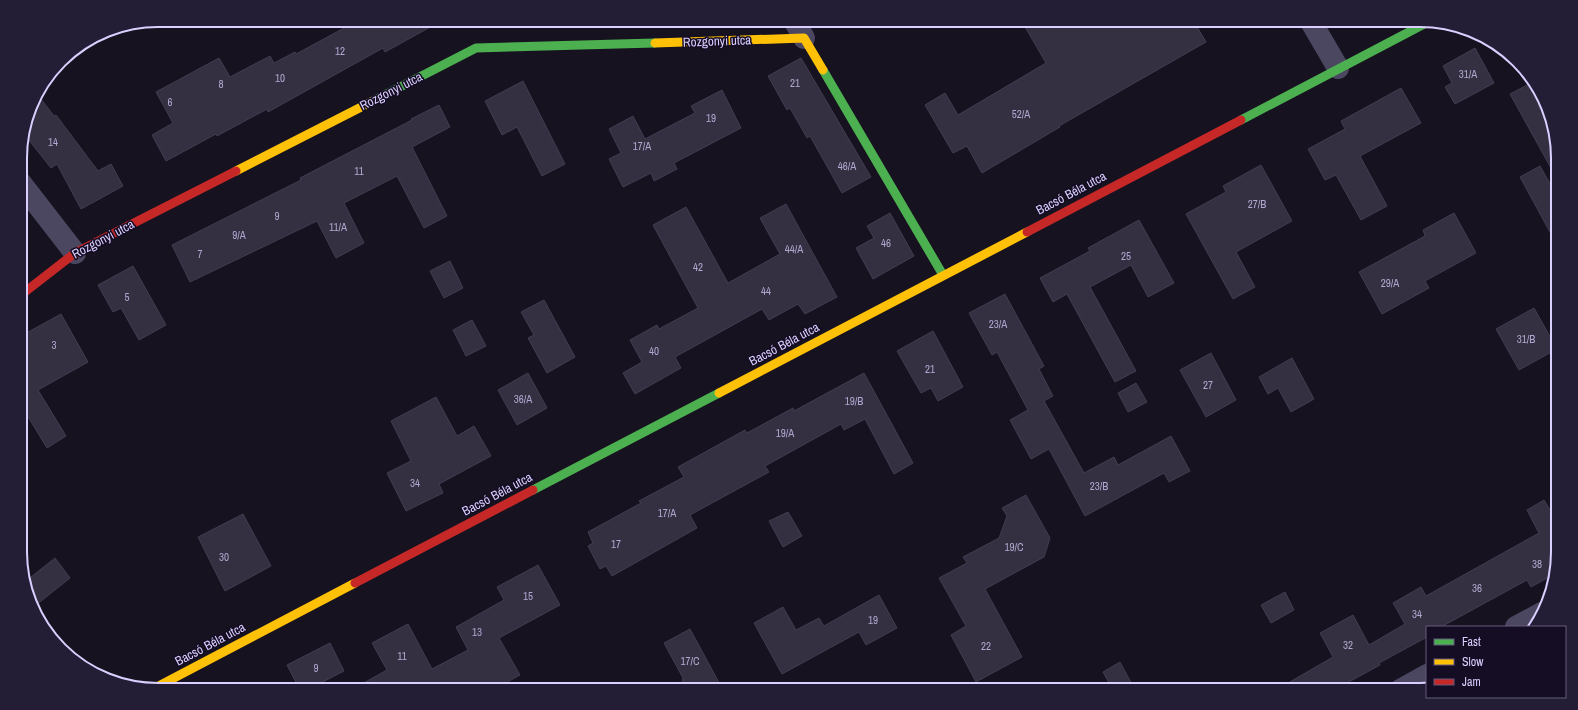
<svg xmlns="http://www.w3.org/2000/svg" width="1578" height="710" viewBox="0 0 1578 710" font-family="'Archivo Narrow',sans-serif">
	<style>
		.building { fill: #343041; stroke: #433c52 }
		.lines { fill: none; stroke-linecap: round; stroke-linejoin: round }
		.street { stroke: #4b4760; stroke-width: 22 }
		.fast { stroke: #4caf50; stroke-width: 9 }
		.slow { stroke: #ffc107; stroke-width: 9 }
		.jam { stroke: #c62828; stroke-width: 9 }
		.labels { text-anchor: middle; dominant-baseline: central; stroke-width: 3; stroke-linejoin: round; paint-order: stroke }
		.number-label { font-size: 11px; fill: #b1a7d0 }
		.street-label { font-size: 13px; fill: #dbcfff; stroke: #140d24 }
		.rim { fill: none; stroke: #dbcfff; stroke-width: 2 }
	</style>
	<rect width="100%" height="100%" fill="#16121f"/>
	<g class="building">
		<path d="M 359,20 L 443,20 L 385,52 L 383,48 L 268,112 L 267,109 L 217,136 L 216,134 L 166,161 L 152,135 L 173,123 L 156,92 L 219,58 L 230,77 L 270,56 L 274,63 L 295,52 L 296,54 Z"/>
		<path d="M 1021,20 L 1193,20 L 1206,42 L 1059,126 L 1060,127 L 982,173 L 967,146 L 953,153 L 925,105 L 945,93 L 958,115 L 1046,63 Z"/>
		<path d="M 1475,48 L 1494,83 L 1455,104 L 1445,87 L 1452,83 L 1443,66 Z"/>
		<path d="M 801,58 L 871,177 L 842,193 L 810,136 L 807,138 L 790,108 L 787,110 L 768,76 Z"/>
		<path d="M 523,81 L 565,164 L 542,176 L 517,127 L 502,135 L 485,101 Z"/>
		<path d="M 1533,82 L 1557,140 L 1557,179 L 1510,94 Z"/>
		<path d="M 1401,88 L 1421,123 L 1360,156 L 1387,206 L 1361,220 L 1336,175 L 1325,180 L 1308,149 L 1345,129 L 1341,121 Z"/>
		<path d="M 722,90 L 741,128 L 674,163 L 677,169 L 654,181 L 651,173 L 623,187 L 609,159 L 621,153 L 609,129 L 633,116 L 645,139 L 695,113 L 691,106 Z"/>
		<path d="M 37,94 L 54,116 L 56,115 L 98,171 L 111,164 L 123,186 L 81,209 L 57,164 L 51,168 L 24,134 L 34,97 Z"/>
		<path d="M 439,105 L 450,127 L 412,147 L 447,216 L 424,228 L 397,176 L 344,203 L 364,243 L 336,258 L 317,221 L 190,282 L 172,245 L 301,180 L 300,178 L 412,120 L 411,119 Z"/>
		<path d="M 1261,165 L 1292,221 L 1236,252 L 1255,287 L 1233,299 L 1186,214 L 1226,192 L 1223,186 Z"/>
		<path d="M 1540,166 L 1557,196 L 1557,245 L 1520,177 Z"/>
		<path d="M 786,204 L 837,297 L 805,314 L 798,304 L 769,320 L 762,309 L 675,357 L 681,368 L 635,394 L 623,373 L 642,362 L 630,340 L 657,325 L 659,329 L 698,308 L 653,225 L 686,207 L 728,283 L 780,254 L 760,218 Z"/>
		<path d="M 890,213 L 914,256 L 873,279 L 856,248 L 874,238 L 867,226 Z"/>
		<path d="M 1454,213 L 1476,253 L 1425,281 L 1429,288 L 1382,314 L 1359,272 L 1425,236 L 1423,230 Z"/>
		<path d="M 1139,220 L 1174,283 L 1148,297 L 1131,265 L 1090,287 L 1136,371 L 1115,382 L 1067,294 L 1053,302 L 1040,278 L 1090,251 L 1088,248 Z"/>
		<path d="M 450,261 L 463,288 L 444,298 L 430,271 Z"/>
		<path d="M 133,266 L 166,325 L 139,340 L 121,308 L 113,312 L 98,285 Z"/>
		<path d="M 1005,294 L 1044,366 L 1039,369 L 1053,396 L 1044,401 L 1084,473 L 1114,457 L 1118,465 L 1171,436 L 1190,471 L 1169,482 L 1164,473 L 1085,516 L 1049,449 L 1031,459 L 1010,420 L 1028,410 L 997,352 L 992,355 L 969,313 Z"/>
		<path d="M 544,300 L 575,357 L 547,373 L 528,338 L 534,335 L 521,312 Z"/>
		<path d="M 1534,308 L 1557,349 L 1519,370 L 1496,329 Z"/>
		<path d="M 61,314 L 88,362 L 38,390 L 66,436 L 47,448 L 21,405 L 21,336 Z"/>
		<path d="M 472,320 L 486,346 L 466,356 L 453,330 Z"/>
		<path d="M 933,331 L 963,387 L 938,401 L 931,388 L 921,393 L 897,351 Z"/>
		<path d="M 1211,353 L 1236,400 L 1206,417 L 1180,370 Z"/>
		<path d="M 1292,358 L 1314,399 L 1291,412 L 1278,388 L 1268,394 L 1259,377 Z"/>
		<path d="M 528,373 L 547,408 L 517,425 L 498,390 Z"/>
		<path d="M 864,373 L 913,463 L 894,474 L 865,419 L 844,430 L 841,424 L 765,466 L 769,472 L 690,515 L 697,528 L 612,576 L 606,566 L 600,569 L 588,546 L 593,543 L 588,532 L 641,503 L 639,501 L 684,477 L 678,467 L 745,430 L 747,433 L 793,408 L 794,411 Z"/>
		<path d="M 1136,383 L 1147,402 L 1128,412 L 1118,393 Z"/>
		<path d="M 436,397 L 457,436 L 474,426 L 491,456 L 439,484 L 443,493 L 406,511 L 387,473 L 411,461 L 391,421 Z"/>
		<path d="M 1026,495 L 1050,538 L 1044,557 L 985,589 L 1022,657 L 976,682 L 951,635 L 966,626 L 939,578 L 967,563 L 963,557 L 999,538 L 1007,516 L 1002,508 Z"/>
		<path d="M 1544,500 L 1558,523 L 1558,552 L 1553,575 L 1531,587 L 1527,580 L 1441,627 L 1427,627 L 1427,637 L 1379,663 L 1380,665 L 1334,690 L 1276,690 L 1333,657 L 1320,633 L 1353,615 L 1369,645 L 1405,624 L 1393,603 L 1421,587 L 1426,596 L 1539,533 L 1527,510 Z"/>
		<path d="M 788,512 L 802,536 L 783,547 L 769,521 Z"/>
		<path d="M 243,514 L 271,566 L 225,591 L 198,537 Z"/>
		<path d="M 55,558 L 70,578 L 36,605 L 26,581 Z"/>
		<path d="M 538,565 L 560,605 L 499,638 L 520,675 L 493,690 L 351,690 L 387,670 L 372,643 L 408,624 L 432,669 L 468,650 L 456,627 L 504,600 L 497,587 Z"/>
		<path d="M 1285,592 L 1294,610 L 1271,623 L 1261,605 Z"/>
		<path d="M 879,595 L 897,628 L 866,645 L 859,632 L 782,674 L 754,623 L 783,607 L 796,630 L 819,618 L 824,626 Z"/>
		<path d="M 690,629 L 723,690 L 680,690 L 683,678 L 664,643 Z"/>
		<path d="M 330,643 L 344,671 L 307,690 L 300,690 L 287,665 Z"/>
		<path d="M 1120,662 L 1135,690 L 1113,690 L 1103,672 Z"/>
	</g>
	<g class="lines">
		<g class="street">
			<path d="M 794,20 L 804,38"/>
			<path d="M 1310,20 L 1338,68"/>
			<path d="M 20,182 L 75,253"/>
			<path d="M 1516,627 L 1542,613"/>
			<path d="M 1400,690 L 1427,675"/>
		</g>
		<g class="fast">
			<path d="M 823,70 L 943,275"/>
			<path d="M 373,101 L 476,48 L 655,43"/>
			<path d="M 1241,120 L 1428,22"/>
			<path d="M 533,490 L 719,393"/>
		</g>
		<g class="slow">
			<path d="M 655,43 L 804,38 L 823,70"/>
			<path d="M 236,171 L 373,101"/>
			<path d="M 719,393 L 1027,232"/>
			<path d="M 153,689 L 355,583"/>
		</g>
		<g class="jam">
			<path d="M 1027,232 L 1241,120"/>
			<path d="M 21,295 L 75,253 L 236,171"/>
			<path d="M 355,583 L 533,490"/>
		</g>
	</g>
	<g class="labels">
		<g class="number-label">
			<text x="340" y="51">12</text>
			<text x="1468" y="74">31/A</text>
			<text x="280" y="78">10</text>
			<text x="795" y="83">21</text>
			<text x="221" y="84">8</text>
			<text x="170" y="102">6</text>
			<text x="1021" y="114">52/A</text>
			<text x="711" y="118">19</text>
			<text x="53" y="142">14</text>
			<text x="642" y="146">17/A</text>
			<text x="847" y="166">46/A</text>
			<text x="359" y="171">11</text>
			<text x="1257" y="204">27/B</text>
			<text x="277" y="216">9</text>
			<text x="338" y="227">11/A</text>
			<text x="239" y="235">9/A</text>
			<text x="886" y="243">46</text>
			<text x="794" y="249">44/A</text>
			<text x="200" y="254">7</text>
			<text x="1126" y="256">25</text>
			<text x="698" y="267">42</text>
			<text x="1390" y="283">29/A</text>
			<text x="766" y="291">44</text>
			<text x="127" y="297">5</text>
			<text x="998" y="324">23/A</text>
			<text x="1526" y="339">31/B</text>
			<text x="54" y="345">3</text>
			<text x="654" y="351">40</text>
			<text x="930" y="369">21</text>
			<text x="1208" y="385">27</text>
			<text x="523" y="399">36/A</text>
			<text x="854" y="401">19/B</text>
			<text x="785" y="433">19/A</text>
			<text x="415" y="483">34</text>
			<text x="1099" y="486">23/B</text>
			<text x="667" y="513">17/A</text>
			<text x="616" y="544">17</text>
			<text x="1014" y="547">19/C</text>
			<text x="224" y="557">30</text>
			<text x="1537" y="564">38</text>
			<text x="1477" y="588">36</text>
			<text x="528" y="596">15</text>
			<text x="1417" y="614">34</text>
			<text x="873" y="620">19</text>
			<text x="477" y="632">13</text>
			<text x="1348" y="645">32</text>
			<text x="986" y="646">22</text>
			<text x="402" y="656">11</text>
			<text x="690" y="661">17/C</text>
			<text x="316" y="668">9</text>
		</g>
		<g class="street-label">
			<text transform="translate(717 41) rotate(-2)">Rozgonyi utca</text>
			<text transform="translate(391 91) rotate(-27)">Rozgonyi utca</text>
			<text transform="translate(1071 193) rotate(-28)">Bacsó Béla utca</text>
			<text transform="translate(103 239) rotate(-28)">Rozgonyi utca</text>
			<text transform="translate(784 344) rotate(-28)">Bacsó Béla utca</text>
			<text transform="translate(497 494) rotate(-28)">Bacsó Béla utca</text>
			<text transform="translate(210 644) rotate(-28)">Bacsó Béla utca</text>
		</g>
	</g>
	<path d="M0 0H1578V710H0ZM158 27H1420A131 131 0 0 1 1551 158V552A131 131 0 0 1 1420 683H158A131 131 0 0 1 27 552V158A131 131 0 0 1 158 27Z" fill="#241d36" fill-rule="evenodd"/>
	<path class="rim" d="M158 27H1420A131 131 0 0 1 1551 158V552A131 131 0 0 1 1420 683H158A131 131 0 0 1 27 552V158A131 131 0 0 1 158 27Z"/>
	<rect x="1426" y="626" width="140" height="72" fill="#140d24" stroke="#645b7c"/>
	<rect x="1434" y="639" width="20" height="6" fill="#4caf50" stroke="#645b7c"/>
	<text x="1462" y="646" font-size="12" fill="#dbcfff">Fast</text>
	<rect x="1434" y="659" width="20" height="6" fill="#ffc107" stroke="#645b7c"/>
	<text x="1462" y="666" font-size="12" fill="#dbcfff">Slow</text>
	<rect x="1434" y="679" width="20" height="6" fill="#c62828" stroke="#645b7c"/>
	<text x="1462" y="686" font-size="12" fill="#dbcfff">Jam</text>
</svg>
